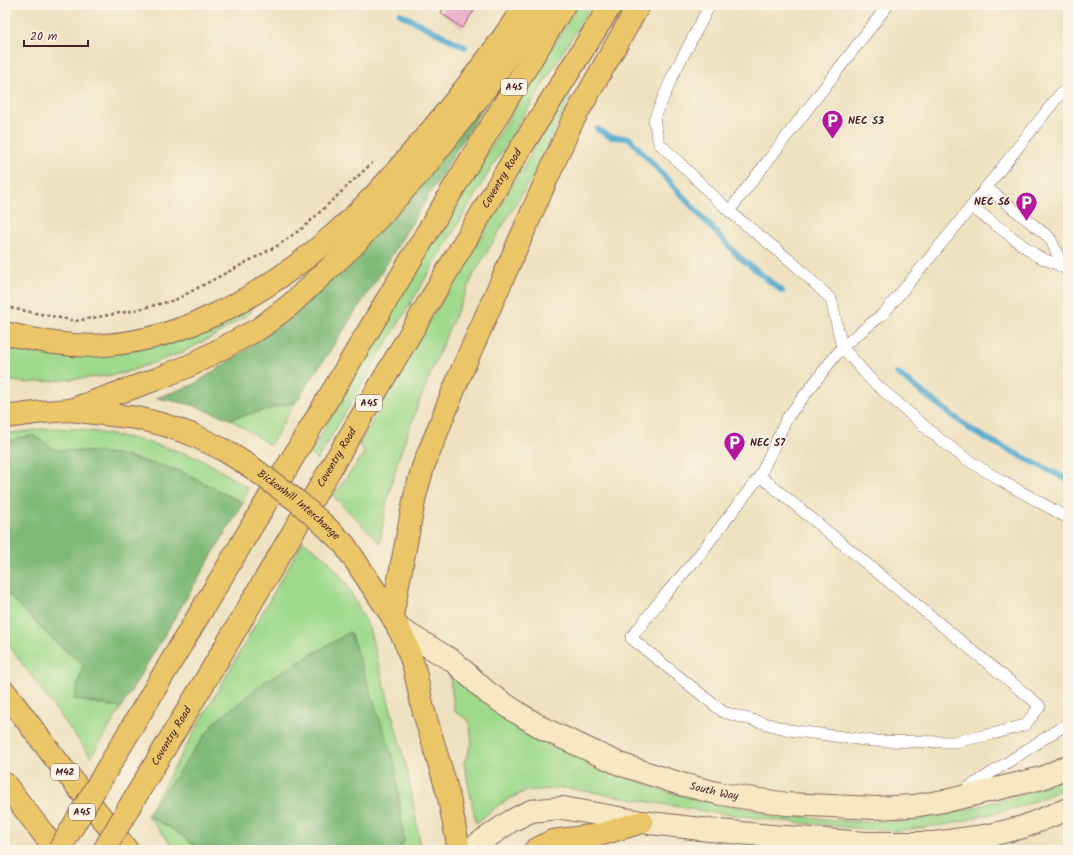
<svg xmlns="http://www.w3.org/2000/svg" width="1073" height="855" viewBox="0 0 1073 855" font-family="Kalam,sans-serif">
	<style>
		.green { fill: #9fd98c; stroke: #747c5c }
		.forest { fill: #7fb978; stroke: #646c52 }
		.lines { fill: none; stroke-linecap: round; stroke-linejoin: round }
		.stream { stroke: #52a8ce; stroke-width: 6 }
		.building { fill: #eab1cb }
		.lane-casing { stroke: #83635f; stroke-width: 12 }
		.secondary-casing { stroke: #83635f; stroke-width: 24 }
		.highway-casing { stroke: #83635f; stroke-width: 24 }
		.path { stroke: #83635f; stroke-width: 2.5; stroke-dasharray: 3 3; stroke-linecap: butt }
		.lane { stroke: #fff; stroke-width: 11 }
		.secondary { stroke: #f7e8c3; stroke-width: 22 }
		.highway { stroke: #eac669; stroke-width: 22 }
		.highway-bridge-casing { stroke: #83635f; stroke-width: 24; stroke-linecap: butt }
		.highway-bridge { stroke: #eac669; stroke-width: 22 }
		.labels { text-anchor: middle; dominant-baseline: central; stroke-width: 3; stroke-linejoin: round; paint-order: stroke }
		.shield { fill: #fcf5e5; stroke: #7f5f63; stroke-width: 1 }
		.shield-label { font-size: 10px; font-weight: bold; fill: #4a1f2b }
		.poi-label { font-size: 11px; font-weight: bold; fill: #4a1f2b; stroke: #fcf5e5; text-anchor: start }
		.street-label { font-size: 11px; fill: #4a1f2b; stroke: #fcf5e5 }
	</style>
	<rect width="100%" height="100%" fill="#fcf5e5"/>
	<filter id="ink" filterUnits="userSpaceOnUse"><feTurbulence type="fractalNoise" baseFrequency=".025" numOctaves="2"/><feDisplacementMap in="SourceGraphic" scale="8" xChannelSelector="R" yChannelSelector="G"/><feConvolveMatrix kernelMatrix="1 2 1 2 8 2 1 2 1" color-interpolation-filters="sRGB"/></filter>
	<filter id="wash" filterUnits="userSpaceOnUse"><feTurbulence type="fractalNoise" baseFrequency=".012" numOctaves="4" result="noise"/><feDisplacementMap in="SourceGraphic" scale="16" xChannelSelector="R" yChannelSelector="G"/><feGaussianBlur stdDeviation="0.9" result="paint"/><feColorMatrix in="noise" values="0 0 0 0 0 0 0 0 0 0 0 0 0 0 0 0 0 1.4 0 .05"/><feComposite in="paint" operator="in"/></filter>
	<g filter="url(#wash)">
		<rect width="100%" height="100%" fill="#eee1c0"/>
		<g class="green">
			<path d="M 578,5 L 592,5 L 492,167 L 317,460 L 310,454 L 396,302 Z"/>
			<path d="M 565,94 L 570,97 L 533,175 L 474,274 L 449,329 L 418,404 L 398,460 L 386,505 L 380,543 L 333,496 L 365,452 L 359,444 L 415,345 L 523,168 Z"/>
			<path d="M 245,304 L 252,311 L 216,335 L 179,354 L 124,373 L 99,377 L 26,383 L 5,380 L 5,343 L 94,355 Z"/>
			<path d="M 296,402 L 270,445 L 230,419 Z"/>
			<path d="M 51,428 L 78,429 L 136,439 L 181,452 L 205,461 L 248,488 L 243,503 L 178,470 L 117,454 L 54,449 L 33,435 L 5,442 L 5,434 Z"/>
			<path d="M 303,541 L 327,559 L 346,583 L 369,628 L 407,770 L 419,837 L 419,850 L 399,850 L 404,841 L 350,632 L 266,681 L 214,723 L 147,815 L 174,830 L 200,850 L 176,850 L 147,815 Z"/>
			<path d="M 5,591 L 53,640 L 83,665 L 74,699 L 121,708 L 91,757 L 5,640 Z"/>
			<path d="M 452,672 L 605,768 L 668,792 L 715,803 L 775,814 L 857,822 L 897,821 L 927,817 L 957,812 L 994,802 L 1026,793 L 1068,776 L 1068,786 L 1050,795 L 1022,806 L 987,815 L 950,824 L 897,831 L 864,829 L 774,820 L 696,810 L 592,792 L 564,788 L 525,791 L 500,804 L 476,823 L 464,763 L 472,743 L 469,720 L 455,712 L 449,673 Z"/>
		</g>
		<g class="forest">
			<path d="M 503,75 L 381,273 L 296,402 L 230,419 L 189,404 L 156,398 L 193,385 L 246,350 L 317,291 Z"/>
			<path d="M 33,435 L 54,449 L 117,454 L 178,470 L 243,503 L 121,708 L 74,699 L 83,665 L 53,640 L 5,591 L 5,442 Z"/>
			<path d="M 350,632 L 395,764 L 404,841 L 399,850 L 200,850 L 174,830 L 147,815 L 214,723 L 266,681 Z"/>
		</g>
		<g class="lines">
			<g class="stream">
				<path d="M 400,14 L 465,47"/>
				<path d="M 597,129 L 611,137 L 629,138 L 738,256 L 782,291"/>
				<path d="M 897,373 L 974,432 L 1068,480"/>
			</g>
		</g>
		<g id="blocks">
			<path class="building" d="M 446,5 L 478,5 L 462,28 L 441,13 Z"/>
		</g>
	</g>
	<g filter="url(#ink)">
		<use href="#blocks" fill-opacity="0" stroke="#83635f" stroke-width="1"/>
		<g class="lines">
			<defs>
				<g id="lane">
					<path d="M 710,5 L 673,75 L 654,120 L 659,143 L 729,211 L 792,262 L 831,299 L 842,347 L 871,380 L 937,437 L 966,459 L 1000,480 L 1068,518"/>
					<path d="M 986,187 L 1050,238 L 1063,267"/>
					<path d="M 972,207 L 1037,256 L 1063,267 L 1068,271"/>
					<path d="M 729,211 L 888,5"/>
					<path d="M 760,476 L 1040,706 L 1025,725 L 992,734 L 954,742 L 873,741 L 789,730 L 723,712 L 631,638 L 663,597 L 696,559 L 760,476 L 787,418 L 842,347 L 884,313 L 956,226 L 1060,94 L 1068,89"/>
					<path d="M 965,790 L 1068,723"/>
				</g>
				<g id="secondary">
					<path id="s1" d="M 398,628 L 453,661 L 488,693 L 518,713 L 544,729 L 622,765 L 681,784 L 721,794 L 787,804 L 875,808 L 913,806 L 950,800 L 1042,778 L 1068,766"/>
					<path d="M 469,850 L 511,821 L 531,811 L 549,809 L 563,808 L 642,822 L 709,830 L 771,836 L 866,843 L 934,843 L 991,835 L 1023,827 L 1068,809"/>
				</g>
				<g id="highway">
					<path d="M 5,333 C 38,341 72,348 106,345 C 193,338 274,288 337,232 C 374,199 407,159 438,122 C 469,84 499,46 525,5"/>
					<path d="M 70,410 L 157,379 L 191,365 L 260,328 L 290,305 L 352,247 L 424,168 L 486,88 L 542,5"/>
					<path d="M 5,417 L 43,412 L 70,410 L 137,418 L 165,425 L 193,435 L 222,449 L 251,467"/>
					<path d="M 344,544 L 392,616 L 405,641 L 414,667 L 423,709 L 448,793 L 459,850"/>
					<path d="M 392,616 L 415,496 L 423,467 L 459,377 L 572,122 L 639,5"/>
					<path d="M 5,692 L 54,757 L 127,850"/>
					<path d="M 104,774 L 465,169 L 564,5"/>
					<path d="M 5,784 L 56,850"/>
					<path id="s2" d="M 131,804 L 211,671 L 507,170 L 611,5"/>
					<path d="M 535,850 L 552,841 L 599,835 L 642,822"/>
				</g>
			</defs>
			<use href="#lane" class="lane-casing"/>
			<use href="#secondary" class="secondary-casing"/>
			<use href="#highway" class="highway-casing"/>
			<path class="path" d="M 5,307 L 76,321 L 131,311 L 175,300 L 277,246 L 304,227 L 372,163"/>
			<use href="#lane" class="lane"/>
			<use href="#secondary" class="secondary"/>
			<use href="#highway" class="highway"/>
			<defs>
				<g id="highway-bridge">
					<path id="s3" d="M 251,467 L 297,501 L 321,522 L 344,544"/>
					<path d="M 59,850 L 104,774"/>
					<path d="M 104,850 L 131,804"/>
				</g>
			</defs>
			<use href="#highway-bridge" class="highway-bridge-casing"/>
			<use href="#highway-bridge" class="highway-bridge"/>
		</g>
	</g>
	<defs>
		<symbol id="parking-pin" viewBox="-11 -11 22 30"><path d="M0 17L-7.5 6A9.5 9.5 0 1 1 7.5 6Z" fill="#b5179e" stroke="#fcf5e5"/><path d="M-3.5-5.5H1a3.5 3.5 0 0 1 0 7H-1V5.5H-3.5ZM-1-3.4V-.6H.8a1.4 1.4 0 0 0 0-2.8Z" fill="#fff"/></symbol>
	</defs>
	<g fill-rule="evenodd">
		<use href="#parking-pin" x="820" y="108" width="25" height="34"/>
		<use href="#parking-pin" x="1014" y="190" width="25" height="34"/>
		<use href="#parking-pin" x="722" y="430" width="25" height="34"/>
	</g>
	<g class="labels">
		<g class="shield">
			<rect x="501" y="79" width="26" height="16" rx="3"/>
			<rect x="356" y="395" width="26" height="16" rx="3"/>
			<rect x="51" y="764" width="28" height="16" rx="3"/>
			<rect x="69" y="804" width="26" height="16" rx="3"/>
		</g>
		<g class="shield-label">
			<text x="514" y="87">A45</text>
			<text x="369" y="403">A45</text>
			<text x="65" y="772">M42</text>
			<text x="82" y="812">A45</text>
		</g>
		<g class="poi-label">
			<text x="848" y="121">NEC S3</text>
			<text x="1010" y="202" text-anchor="end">NEC S6</text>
			<text x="750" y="443">NEC S7</text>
		</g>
		<g class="street-label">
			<text stroke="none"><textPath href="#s2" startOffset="727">Coventry Road</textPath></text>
			<text stroke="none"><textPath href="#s2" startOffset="403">Coventry Road</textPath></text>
			<text stroke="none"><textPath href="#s3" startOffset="61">Bickenhill Interchange</textPath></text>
			<text stroke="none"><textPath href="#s2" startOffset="79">Coventry Road</textPath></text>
			<text stroke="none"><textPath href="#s1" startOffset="360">South Way</textPath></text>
		</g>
	</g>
	<rect width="1073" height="855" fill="none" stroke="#fcf5e5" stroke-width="20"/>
	<path d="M24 40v6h64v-6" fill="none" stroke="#4a1f2b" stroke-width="2"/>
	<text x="30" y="40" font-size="12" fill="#4a1f2b" stroke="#fcf5e5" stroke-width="3" paint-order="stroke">20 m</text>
</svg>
